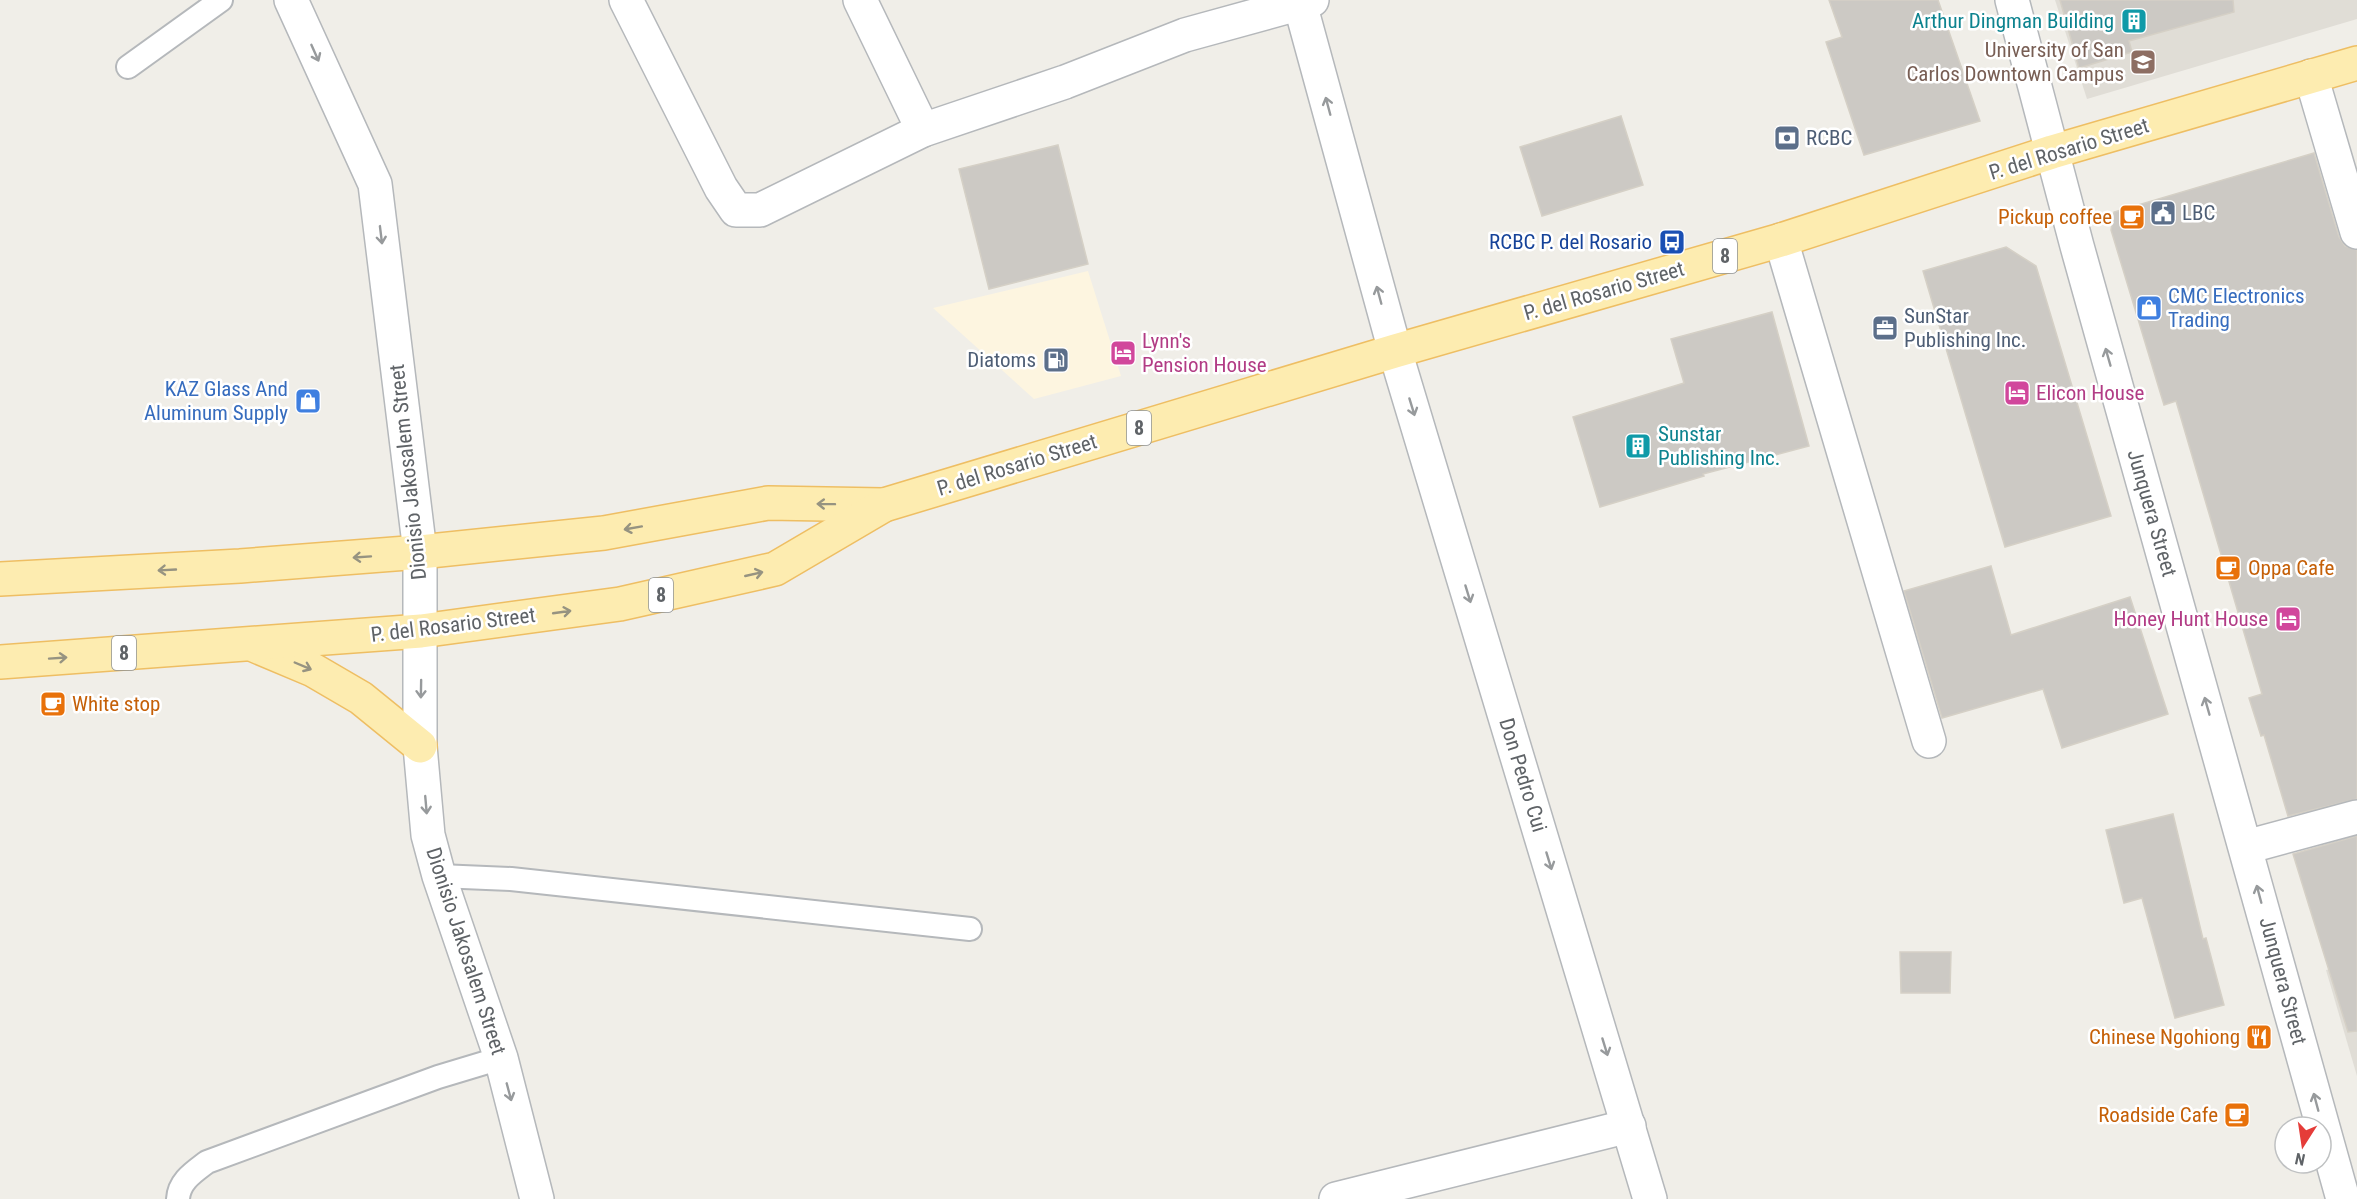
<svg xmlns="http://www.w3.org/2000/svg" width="2357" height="1199" viewBox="0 0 2357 1199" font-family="'Roboto Condensed',sans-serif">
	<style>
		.commercial { fill: #fdf5e0 }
		.education { fill: #e0ddd6 }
		.building { fill: #ccc9c4; stroke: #d5d0c6; stroke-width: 1.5 }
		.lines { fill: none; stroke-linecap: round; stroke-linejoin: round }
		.service-casing { stroke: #b5b8bb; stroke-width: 26 }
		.minor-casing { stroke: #b5b8bb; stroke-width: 36 }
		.tertiary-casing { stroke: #b5b8bb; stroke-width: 36 }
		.primary-casing { stroke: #eebe63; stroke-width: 36 }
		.service { stroke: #fff; stroke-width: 22 }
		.minor { stroke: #fff; stroke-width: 33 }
		.tertiary { stroke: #fff; stroke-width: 33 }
		.primary { stroke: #fdecb0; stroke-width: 33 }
		.oneway { stroke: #979a9c }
		.oneway2 { stroke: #969381 }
		.labels { text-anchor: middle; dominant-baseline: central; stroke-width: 5; stroke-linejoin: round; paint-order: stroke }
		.shield { fill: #fff; stroke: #8f9295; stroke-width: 1.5 }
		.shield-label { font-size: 20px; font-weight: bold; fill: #5f6367 }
		.culture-label { font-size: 21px; fill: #0d838f; stroke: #fff; text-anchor: end }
		.education-label { font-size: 21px; fill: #785e54; stroke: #fff; text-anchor: end }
		.service-label { font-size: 21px; fill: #4e5e75; stroke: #fff; text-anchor: start }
		.street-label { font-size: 21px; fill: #5f6367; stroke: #fff }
		.food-label { font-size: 21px; fill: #c56008; stroke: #fff; text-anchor: end }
		.transit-label { font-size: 21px; fill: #164399; stroke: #fff; text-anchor: end }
		.shop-label { font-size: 21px; fill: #366cbe; stroke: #fff; text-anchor: start }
		.hotel-label { font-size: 21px; fill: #b23c85; stroke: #fff; text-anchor: start }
	</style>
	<rect width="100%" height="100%" fill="#f0eee8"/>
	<path class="commercial" d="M 1088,271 L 1121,376 L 1034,399 L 933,308 Z"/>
	<g class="education">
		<path d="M 2055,0 L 2357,0 L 2357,19 L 2087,99 Z"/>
		<path d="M 2357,962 L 2357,1076 L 2326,970 Z"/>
	</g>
	<g class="building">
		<path d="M 1829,0 L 1938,0 L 1980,121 L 1864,155 L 1826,42 L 1842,37 Z"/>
		<path d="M 2060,0 L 2233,0 L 2234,12 L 2129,41 L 2132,52 L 2079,68 Z"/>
		<path d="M 1621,116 L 1643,185 L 1542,216 L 1520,147 Z"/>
		<path d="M 1058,145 L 1088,264 L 989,289 L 959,169 Z"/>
		<path d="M 2314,153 L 2339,237 L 2345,246 L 2357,250 L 2357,799 L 2288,816 L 2264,735 L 2261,736 L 2249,698 L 2262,694 L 2176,401 L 2164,405 L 2111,230 L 2114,212 Z"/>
		<path d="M 2006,247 L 2036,266 L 2111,516 L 2005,547 L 1923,271 Z"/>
		<path d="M 1772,312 L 1809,446 L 1703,474 L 1704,476 L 1600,507 L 1573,417 L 1684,383 L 1671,339 Z"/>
		<path d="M 1991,566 L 2011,635 L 2130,597 L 2168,714 L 2062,748 L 2043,689 L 1942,718 L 1904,591 Z"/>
		<path d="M 2173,814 L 2203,939 L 2206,938 L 2224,1005 L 2175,1018 L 2142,898 L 2124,903 L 2106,830 Z"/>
		<path d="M 2357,836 L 2357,1031 L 2348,1032 L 2293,854 Z"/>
		<path d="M 1900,952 L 1951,952 L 1950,993 L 1901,993 Z"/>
	</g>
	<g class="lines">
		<defs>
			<g id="service">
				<path d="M 128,67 L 221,0"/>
				<path d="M 439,876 L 511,879 L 970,929"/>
				<path d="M 178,1199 C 179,1181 194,1172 207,1162 L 438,1077 L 501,1058"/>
			</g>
			<g id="minor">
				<path d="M 626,0 L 721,188 L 736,210 L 760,210 L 923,130 L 1065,82 L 1185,35 L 1312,0"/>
				<path d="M 860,0 L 923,130"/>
				<path d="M 1299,0 L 1395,351 L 1650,1199"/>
				<path d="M 2311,76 L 2357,232"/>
				<path d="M 1781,240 L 1929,741"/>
				<path d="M 2246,847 L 2357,817"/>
				<path d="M 1336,1199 L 1629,1126"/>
			</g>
			<g id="tertiary">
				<path d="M 291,0 L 375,184 L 420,552 L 420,746 L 428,835 L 439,876 L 501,1058 L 537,1199"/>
				<path d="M 2012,0 L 2077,246 L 2343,1199"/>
			</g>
			<g id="primary">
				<path d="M 0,579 L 240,566 L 420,552 L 604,533 L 768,503 L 884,505"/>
				<path d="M 256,646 L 313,670 L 361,698 L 420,746"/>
				<path d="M 0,662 L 421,631 L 620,604 L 775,569 L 884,505 L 1395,351 L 1781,240 L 2052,152 L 2357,63"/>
			</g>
		</defs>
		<use href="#service" class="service-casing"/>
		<use href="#minor" class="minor-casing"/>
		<use href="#tertiary" class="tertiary-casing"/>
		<use href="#primary" class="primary-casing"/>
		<use href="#service" class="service"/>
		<use href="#minor" class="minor"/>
		<use href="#tertiary" class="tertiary"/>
		<use href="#primary" class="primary"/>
	</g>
	<defs><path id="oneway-shaft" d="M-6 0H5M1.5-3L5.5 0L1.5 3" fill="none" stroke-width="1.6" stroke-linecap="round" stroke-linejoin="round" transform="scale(1.5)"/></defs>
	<g class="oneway">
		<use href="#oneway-shaft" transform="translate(315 53) rotate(66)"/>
		<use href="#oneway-shaft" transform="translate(1328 106) rotate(-105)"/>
		<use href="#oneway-shaft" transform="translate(381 235) rotate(83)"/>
		<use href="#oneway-shaft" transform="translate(1379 295) rotate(-105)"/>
		<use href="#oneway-shaft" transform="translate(2108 357) rotate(-106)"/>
		<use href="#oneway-shaft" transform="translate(1412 407) rotate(73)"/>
		<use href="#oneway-shaft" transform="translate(1468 594) rotate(73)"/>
		<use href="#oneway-shaft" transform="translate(421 689) rotate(91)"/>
		<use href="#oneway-shaft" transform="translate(2207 706) rotate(-106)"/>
		<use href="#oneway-shaft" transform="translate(426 805) rotate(85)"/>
		<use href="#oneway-shaft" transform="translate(1549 861) rotate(73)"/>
		<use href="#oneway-shaft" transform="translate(2259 894) rotate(-105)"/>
		<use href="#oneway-shaft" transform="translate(1605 1047) rotate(73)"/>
		<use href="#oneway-shaft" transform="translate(509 1092) rotate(75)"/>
		<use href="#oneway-shaft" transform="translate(2316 1102) rotate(-105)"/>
	</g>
	<g class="oneway2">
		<use href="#oneway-shaft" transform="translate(826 504) rotate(-179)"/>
		<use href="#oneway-shaft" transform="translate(633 528) rotate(170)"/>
		<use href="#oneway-shaft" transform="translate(362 557) rotate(176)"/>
		<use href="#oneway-shaft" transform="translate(167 570) rotate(177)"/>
		<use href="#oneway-shaft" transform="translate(754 574) rotate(-13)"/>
		<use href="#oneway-shaft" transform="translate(562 612) rotate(-8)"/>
		<use href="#oneway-shaft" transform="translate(58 658) rotate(-4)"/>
		<use href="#oneway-shaft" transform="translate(303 666) rotate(23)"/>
	</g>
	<defs>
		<symbol id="building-square" viewBox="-11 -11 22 22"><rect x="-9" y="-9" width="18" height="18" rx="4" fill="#0f9aa8" stroke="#fff"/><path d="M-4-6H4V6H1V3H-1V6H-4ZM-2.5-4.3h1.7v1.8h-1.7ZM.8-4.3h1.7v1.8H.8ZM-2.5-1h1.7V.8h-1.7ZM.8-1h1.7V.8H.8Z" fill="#fff"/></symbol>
		<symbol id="university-square" viewBox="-11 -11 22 22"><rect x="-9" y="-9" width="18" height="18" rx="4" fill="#8d6e63" stroke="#fff"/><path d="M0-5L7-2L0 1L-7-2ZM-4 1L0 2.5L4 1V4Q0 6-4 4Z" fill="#fff"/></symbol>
		<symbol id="bank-square" viewBox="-11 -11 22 22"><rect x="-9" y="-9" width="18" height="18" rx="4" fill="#5c6f8a" stroke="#fff"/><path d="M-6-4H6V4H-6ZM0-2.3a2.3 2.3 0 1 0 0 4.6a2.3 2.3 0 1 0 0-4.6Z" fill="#fff"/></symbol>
		<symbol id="civic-square" viewBox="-11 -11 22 22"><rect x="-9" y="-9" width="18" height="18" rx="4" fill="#5c6f8a" stroke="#fff"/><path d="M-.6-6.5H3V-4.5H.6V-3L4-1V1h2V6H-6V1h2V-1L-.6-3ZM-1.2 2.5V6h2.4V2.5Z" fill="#fff"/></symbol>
		<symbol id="cafe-square" viewBox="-11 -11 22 22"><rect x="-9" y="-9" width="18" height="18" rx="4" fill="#e8710a" stroke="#fff"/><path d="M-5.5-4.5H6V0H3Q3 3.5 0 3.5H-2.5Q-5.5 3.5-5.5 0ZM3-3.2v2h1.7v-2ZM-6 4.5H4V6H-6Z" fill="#fff"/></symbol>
		<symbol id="bus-square" viewBox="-11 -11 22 22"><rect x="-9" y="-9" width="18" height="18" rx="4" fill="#1a4fb4" stroke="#fff"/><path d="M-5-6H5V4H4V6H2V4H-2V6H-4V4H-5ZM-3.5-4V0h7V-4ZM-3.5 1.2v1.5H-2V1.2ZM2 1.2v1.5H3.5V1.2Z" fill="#fff"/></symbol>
		<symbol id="shop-square" viewBox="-11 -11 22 22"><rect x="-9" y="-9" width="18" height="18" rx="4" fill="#3f7fe0" stroke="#fff"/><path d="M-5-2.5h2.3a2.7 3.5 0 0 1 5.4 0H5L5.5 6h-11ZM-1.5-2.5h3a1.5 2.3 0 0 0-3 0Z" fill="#fff"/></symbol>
		<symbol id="office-square" viewBox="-11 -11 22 22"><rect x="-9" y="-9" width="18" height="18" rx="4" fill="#5c6f8a" stroke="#fff"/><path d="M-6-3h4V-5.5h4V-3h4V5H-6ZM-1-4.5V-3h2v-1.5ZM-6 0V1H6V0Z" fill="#fff"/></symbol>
		<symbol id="hotel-square" viewBox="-11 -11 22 22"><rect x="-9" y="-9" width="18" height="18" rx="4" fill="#d1479c" stroke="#fff"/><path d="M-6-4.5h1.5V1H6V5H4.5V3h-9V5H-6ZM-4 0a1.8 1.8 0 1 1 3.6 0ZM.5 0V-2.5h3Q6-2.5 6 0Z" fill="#fff"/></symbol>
		<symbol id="fuel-square" viewBox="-11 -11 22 22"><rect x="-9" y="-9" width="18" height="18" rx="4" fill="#5c6f8a" stroke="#fff"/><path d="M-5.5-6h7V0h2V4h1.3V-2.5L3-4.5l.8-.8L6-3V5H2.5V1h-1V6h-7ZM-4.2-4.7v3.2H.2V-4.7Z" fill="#fff"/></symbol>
		<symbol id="restaurant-square" viewBox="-11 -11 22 22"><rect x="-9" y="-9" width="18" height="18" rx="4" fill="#e8710a" stroke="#fff"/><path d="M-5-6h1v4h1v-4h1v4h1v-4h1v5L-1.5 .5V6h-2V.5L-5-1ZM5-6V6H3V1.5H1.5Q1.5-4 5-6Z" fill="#fff"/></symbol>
	</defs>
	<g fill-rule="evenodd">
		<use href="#building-square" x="2119" y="6" width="30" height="30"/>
		<use href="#university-square" x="2128" y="47" width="30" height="30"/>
		<use href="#bank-square" x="1772" y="123" width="30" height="30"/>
		<use href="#civic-square" x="2148" y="198" width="30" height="30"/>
		<use href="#cafe-square" x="2117" y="202" width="30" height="30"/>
		<use href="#bus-square" x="1657" y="227" width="30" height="30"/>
		<use href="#shop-square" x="2134" y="293" width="30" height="30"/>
		<use href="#office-square" x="1870" y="313" width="30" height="30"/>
		<use href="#hotel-square" x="1108" y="338" width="30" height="30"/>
		<use href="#fuel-square" x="1041" y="345" width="30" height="30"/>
		<use href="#hotel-square" x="2002" y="378" width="30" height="30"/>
		<use href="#shop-square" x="293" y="386" width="30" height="30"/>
		<use href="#building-square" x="1623" y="431" width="30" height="30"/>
		<use href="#cafe-square" x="2213" y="553" width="30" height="30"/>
		<use href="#hotel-square" x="2273" y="604" width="30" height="30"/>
		<use href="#cafe-square" x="38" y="689" width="30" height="30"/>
		<use href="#restaurant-square" x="2244" y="1022" width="30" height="30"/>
		<use href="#cafe-square" x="2222" y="1100" width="30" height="30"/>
	</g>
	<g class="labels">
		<g class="shield">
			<rect x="1713" y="239" width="24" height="34" rx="4.5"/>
			<rect x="1127" y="411" width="24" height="34" rx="4.5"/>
			<rect x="649" y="578" width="24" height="34" rx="4.5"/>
			<rect x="112" y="636" width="24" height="34" rx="4.5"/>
		</g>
		<g class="shield-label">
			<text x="1725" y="256">8</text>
			<text x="1139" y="428">8</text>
			<text x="661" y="595">8</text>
			<text x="124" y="653">8</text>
		</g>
		<g class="culture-label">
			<text x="2114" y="21">Arthur Dingman Building</text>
			<text x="1658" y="434" text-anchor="start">Sunstar<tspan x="1658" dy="24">Publishing Inc.</tspan></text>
		</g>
		<g class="education-label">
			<text x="2124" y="50">University of San<tspan x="2124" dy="24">Carlos Downtown Campus</tspan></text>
		</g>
		<g class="service-label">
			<text x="1806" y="138">RCBC</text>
			<text x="2182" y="213">LBC</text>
			<text x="1904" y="316">SunStar<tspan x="1904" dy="24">Publishing Inc.</tspan></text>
			<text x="1036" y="360" text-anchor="end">Diatoms</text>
		</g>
		<g class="street-label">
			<text transform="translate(2069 149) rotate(-17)">P. del Rosario Street</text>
			<text transform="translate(1604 291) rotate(-16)">P. del Rosario Street</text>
			<text transform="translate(1017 465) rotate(-17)">P. del Rosario Street</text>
			<text transform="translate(408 472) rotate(-96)">Dionisio Jakosalem Street</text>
			<text transform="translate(2152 513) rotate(74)">Junquera Street</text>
			<text transform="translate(453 625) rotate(-7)">P. del Rosario Street</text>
			<text transform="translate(1523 775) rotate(73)">Don Pedro Cui</text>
			<text transform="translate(466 951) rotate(72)">Dionisio Jakosalem Street</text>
			<text transform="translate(2283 981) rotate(75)">Junquera Street</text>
		</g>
		<g class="food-label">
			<text x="2112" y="217">Pickup coffee</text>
			<text x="2248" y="568" text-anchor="start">Oppa Cafe</text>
			<text x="72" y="704" text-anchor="start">White stop</text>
			<text x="2240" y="1037">Chinese Ngohiong</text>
			<text x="2218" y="1115">Roadside Cafe</text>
		</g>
		<g class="transit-label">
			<text x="1652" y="242">RCBC P. del Rosario</text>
		</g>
		<g class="shop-label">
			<text x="2168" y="296">CMC Electronics<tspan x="2168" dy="24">Trading</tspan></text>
			<text x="288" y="389" text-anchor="end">KAZ Glass And<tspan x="288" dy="24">Aluminum Supply</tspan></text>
		</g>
		<g class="hotel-label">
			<text x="1142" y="341">Lynn's<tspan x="1142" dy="24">Pension House</tspan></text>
			<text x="2036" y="393">Elicon House</text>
			<text x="2268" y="619" text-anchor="end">Honey Hunt House</text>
		</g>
	</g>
	<g transform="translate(2303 1145) rotate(192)"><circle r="28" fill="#ffffff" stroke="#bfc1c2" stroke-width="1.5"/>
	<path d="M0-4.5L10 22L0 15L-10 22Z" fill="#e53c39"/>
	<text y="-9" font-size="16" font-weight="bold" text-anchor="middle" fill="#5f6367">N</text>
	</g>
</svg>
